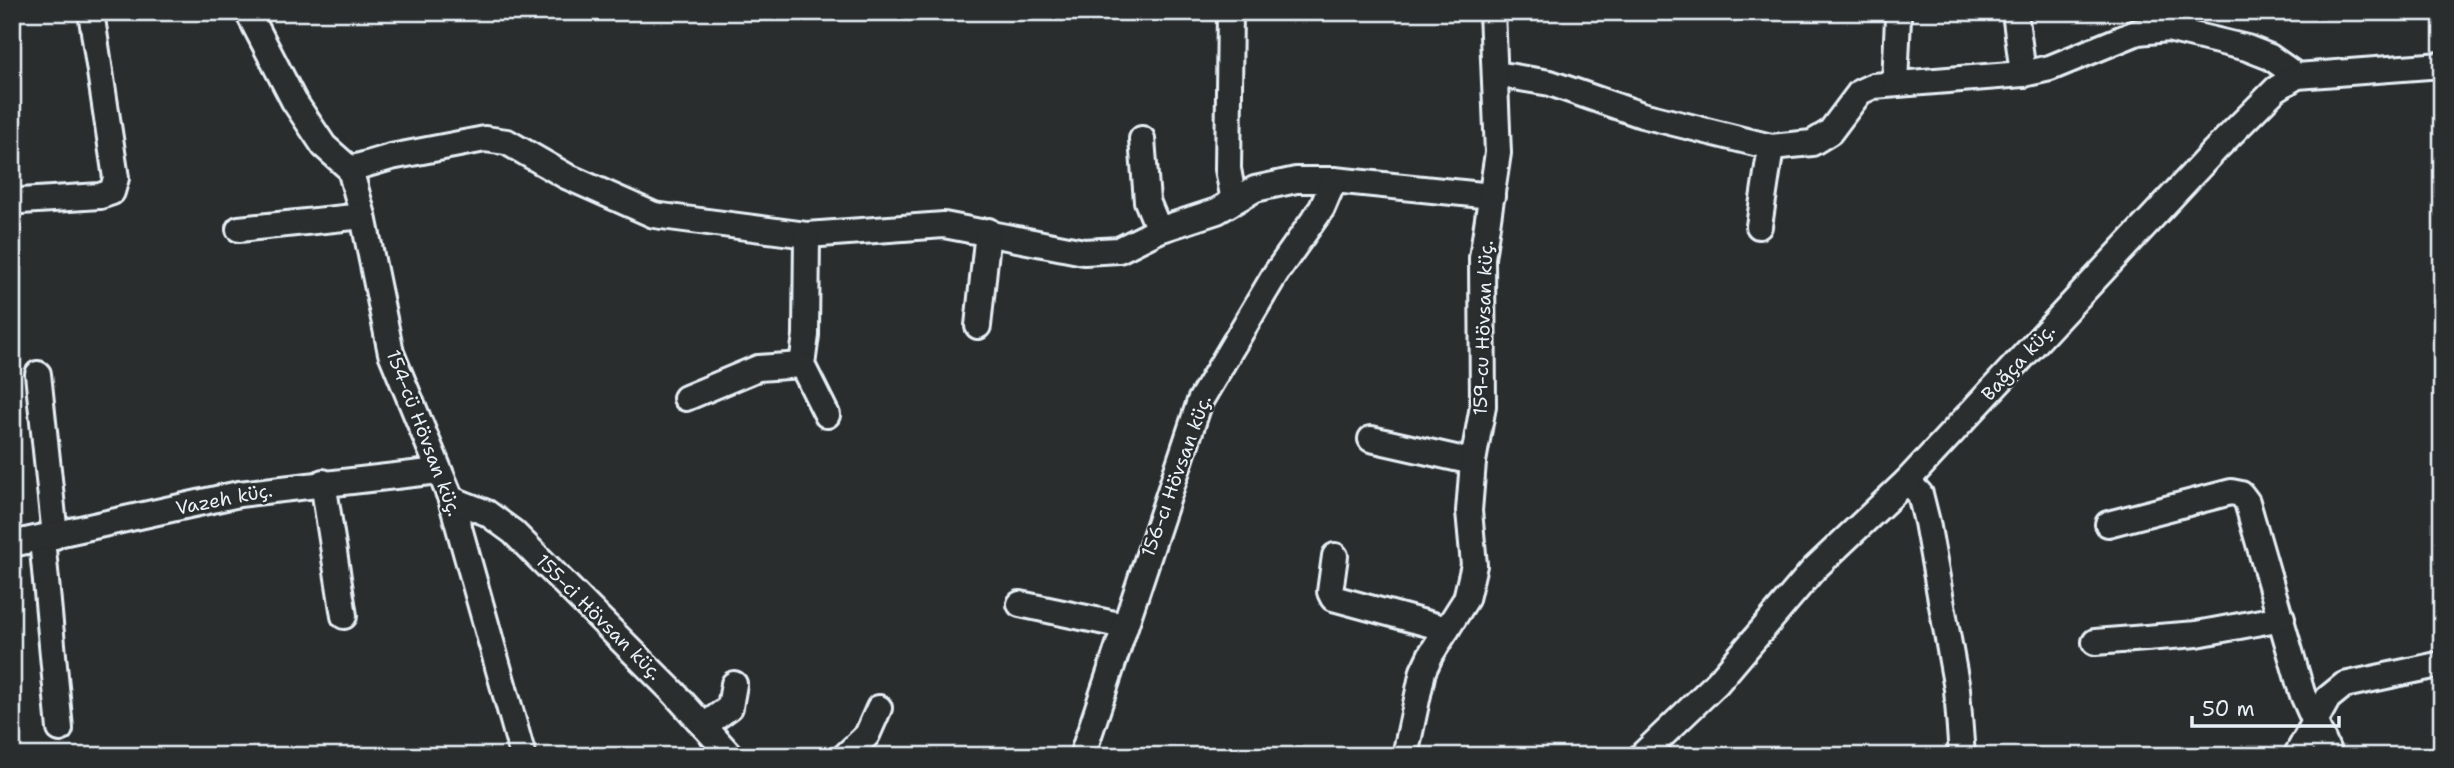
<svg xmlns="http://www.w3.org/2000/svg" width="2454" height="768" viewBox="0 0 2454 768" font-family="'Shantell Sans',sans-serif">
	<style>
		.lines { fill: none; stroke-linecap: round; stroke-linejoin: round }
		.minor-casing { stroke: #e8f1f8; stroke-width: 30 }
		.minor { stroke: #2a2d2e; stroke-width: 24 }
		.labels { text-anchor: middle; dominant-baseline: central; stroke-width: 5; stroke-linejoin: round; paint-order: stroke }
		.street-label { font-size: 19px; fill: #e8f1f8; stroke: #2a2d2e }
	</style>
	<rect width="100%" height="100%" fill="#2a2d2e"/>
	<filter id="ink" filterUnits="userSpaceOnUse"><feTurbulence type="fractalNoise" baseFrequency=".0143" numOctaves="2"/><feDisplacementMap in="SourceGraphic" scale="14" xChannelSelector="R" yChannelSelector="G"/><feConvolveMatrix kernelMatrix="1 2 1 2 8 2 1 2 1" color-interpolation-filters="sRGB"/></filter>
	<g filter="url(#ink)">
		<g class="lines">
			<defs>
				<g id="minor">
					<path d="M 248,12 L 294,101 L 324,146 L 350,169 L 363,216 L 391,353 L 451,499 L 523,756"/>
					<path d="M 1230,12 L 1228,169 L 1234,201"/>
					<path d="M 2015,12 L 2023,74"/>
					<path d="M 1496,74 L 1550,83 L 1642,115 L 1771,147 L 1812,143 L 1830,132 L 1860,92 L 1873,86 L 2023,74 L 2050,68 L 2138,32 L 2168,29 L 2247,48 L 2270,57 L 2297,76"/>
					<path d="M 1895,83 L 1898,18"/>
					<path d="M 1142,139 L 1147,201 L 1159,230"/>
					<path d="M 350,169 L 391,157 L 485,139 L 507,142 L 566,176 L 654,215 L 807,235 L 944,225 L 1084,252 L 1119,250 L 1159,230 L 1217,211 L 1255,189 L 1296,180 L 1334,180 L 1492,196"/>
					<path d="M 21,201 L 100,196 L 112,192 L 116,178 L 91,12"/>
					<path d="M 1759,226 L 1771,147"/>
					<path d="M 239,229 L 363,216"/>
					<path d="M 807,235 L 806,335 L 802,365 L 827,415"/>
					<path d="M 978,326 L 988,231"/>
					<path d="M 38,374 L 55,536"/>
					<path d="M 686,398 L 758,368 L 802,365"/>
					<path d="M 1371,439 L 1473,462"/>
					<path d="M 1907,481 L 1920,494 L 1927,522 L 1957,689 L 1962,756"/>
					<path d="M 323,482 L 344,616"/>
					<path d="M 451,499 L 487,513 L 513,532 L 674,693 L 731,756"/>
					<path d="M 2108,524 L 2231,492 L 2241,494 L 2247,502 L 2302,693 L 2330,756"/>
					<path d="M 42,539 L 60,729"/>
					<path d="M 12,544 L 239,494 L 439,471"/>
					<path d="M 1335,556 L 1330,592 L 1333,598 L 1447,629"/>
					<path d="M 1020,604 L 1124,626"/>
					<path d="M 2095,642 L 2197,634 L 2282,618"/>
					<path d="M 704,726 L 730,707 L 734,684"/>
					<path d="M 845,756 L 867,735 L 879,708"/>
					<path d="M 1082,756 L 1200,401 L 1276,273 L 1322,208 L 1334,180"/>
					<path d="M 1405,756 L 1423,671 L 1431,654 L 1466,599 L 1474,565 L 1469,511 L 1473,462 L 1483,406 L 1482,258 L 1498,153 L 1492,12"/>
					<path d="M 1641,756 L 1717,683 L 1813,570 L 1907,481 L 2215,150 L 2276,89 L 2297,76 L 2442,65"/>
					<path d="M 2296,756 L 2328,698 L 2344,685 L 2442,664"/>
				</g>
			</defs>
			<use href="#minor" class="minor-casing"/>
			<use href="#minor" class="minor"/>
		</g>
	</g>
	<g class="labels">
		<g class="street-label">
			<text transform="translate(1483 328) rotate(-88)">159-cu Hövsan küç.</text>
			<text transform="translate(2018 362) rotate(-47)">Bağça küç.</text>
			<text transform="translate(424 433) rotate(69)">154-cü Hövsan küç.</text>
			<text transform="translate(1176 476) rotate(-70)">156-cı Hövsan küç.</text>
			<text transform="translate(224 499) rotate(-11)">Vazeh küç.</text>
			<text transform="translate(599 617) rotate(45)">155-ci Hövsan küç.</text>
		</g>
	</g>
	<rect width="2454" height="768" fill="none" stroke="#2a2d2e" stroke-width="42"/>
	<rect x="21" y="21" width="2412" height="726" fill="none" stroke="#e8f1f8" stroke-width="2.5" filter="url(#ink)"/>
	<path d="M2192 716v10h147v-10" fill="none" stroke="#e8f1f8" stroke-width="3.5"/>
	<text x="2202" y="716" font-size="21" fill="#e8f1f8" stroke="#2a2d2e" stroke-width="5" paint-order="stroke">50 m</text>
</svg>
